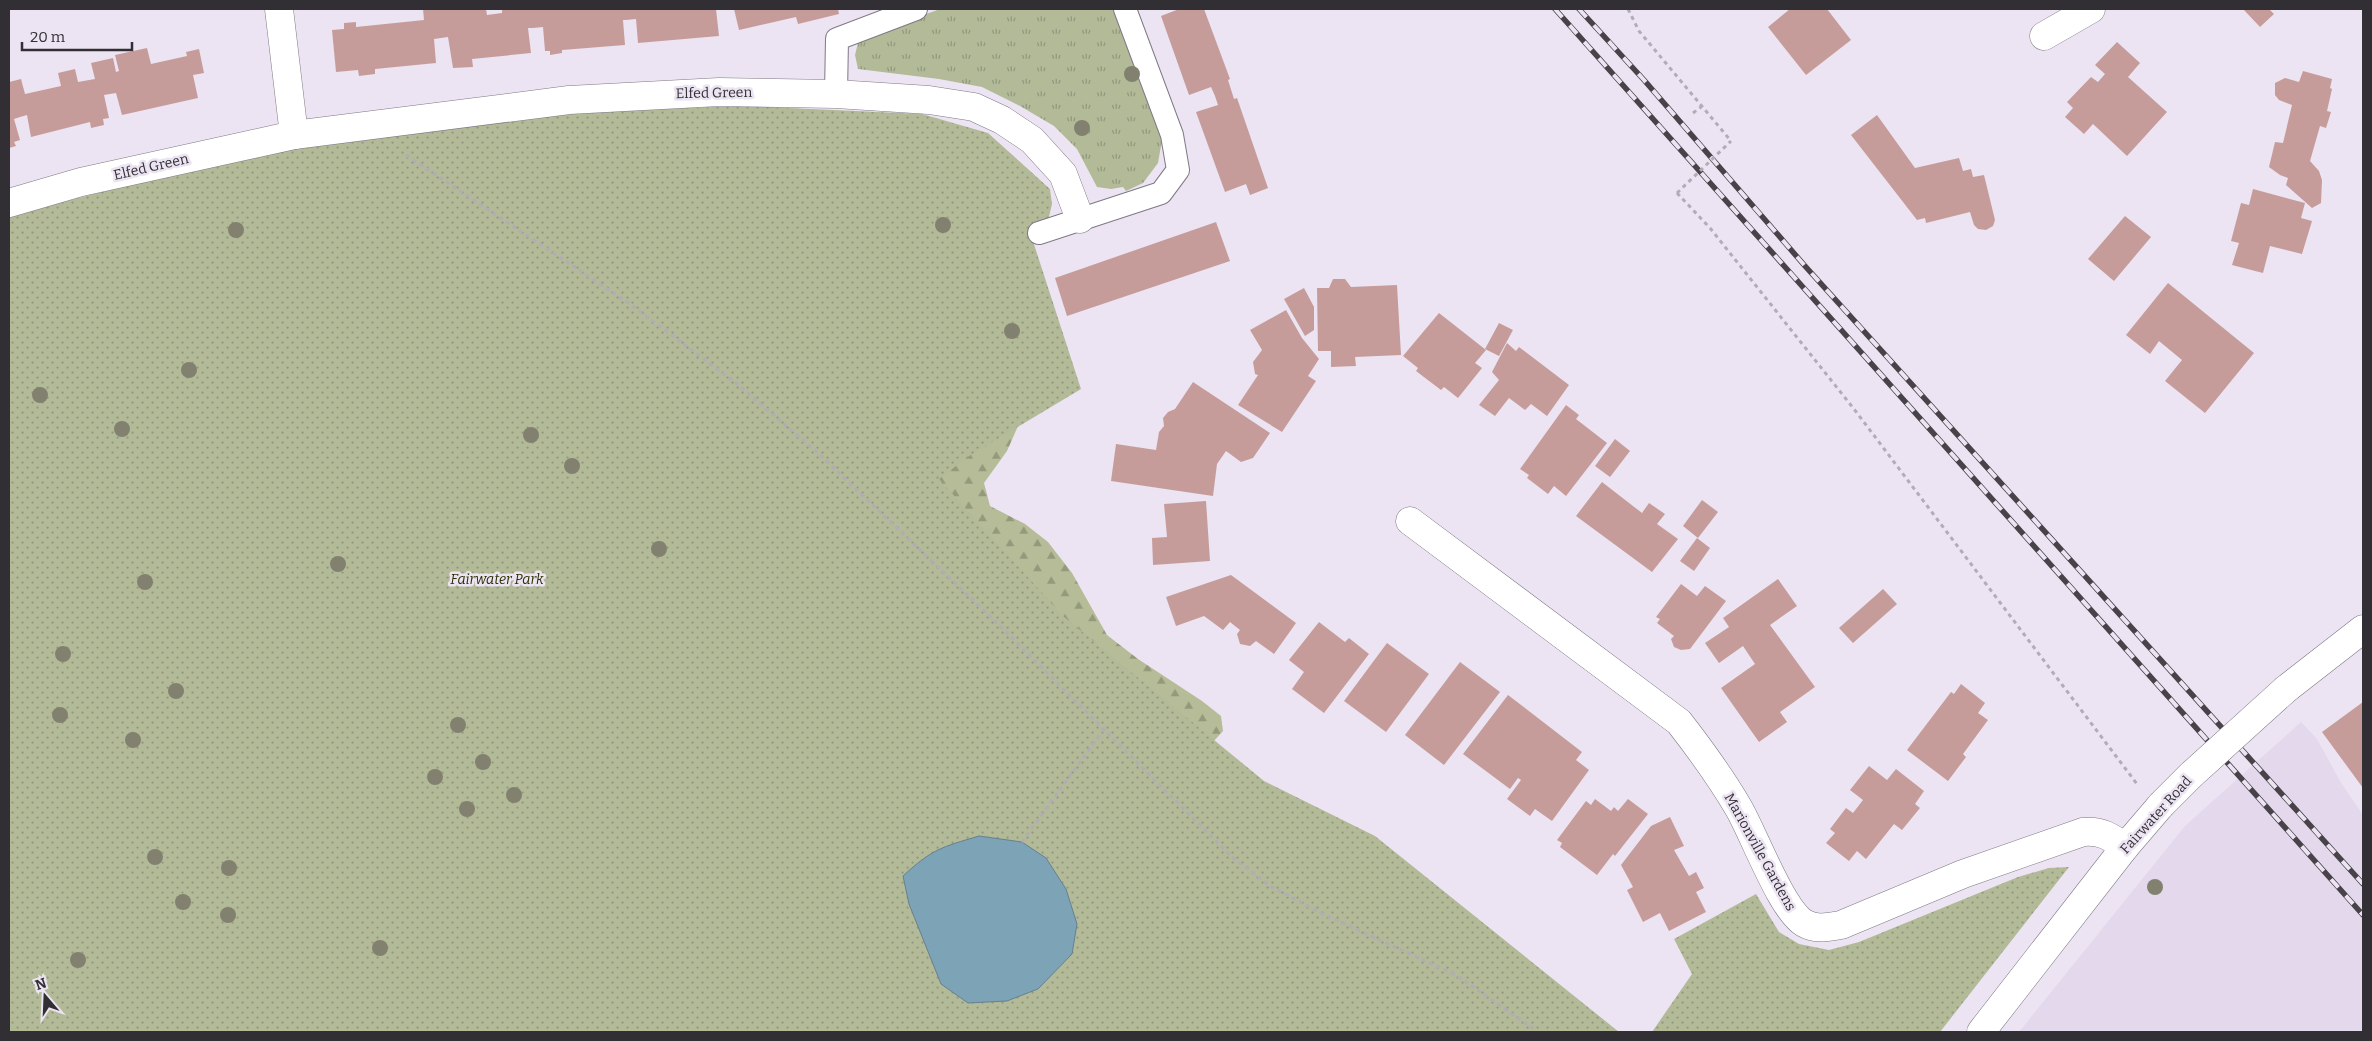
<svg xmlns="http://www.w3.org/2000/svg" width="2372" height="1041" viewBox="0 0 2372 1041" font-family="Bitter,serif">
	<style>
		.built { fill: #e4d8ec }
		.grass { fill: url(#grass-tufts) }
		.forest { fill: url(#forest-firs) }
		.park { fill: url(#park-dots) }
		.water { fill: #7da3b7; stroke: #668090 }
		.building { fill: #c69c9b }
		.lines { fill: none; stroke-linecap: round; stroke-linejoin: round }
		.lane-casing { stroke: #7f7885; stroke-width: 24 }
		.street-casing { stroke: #7f7885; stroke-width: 29 }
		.path { stroke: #b2acb7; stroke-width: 3; stroke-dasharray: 4 4; stroke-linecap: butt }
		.lane { stroke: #fff; stroke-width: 22 }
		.street { stroke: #fff; stroke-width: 28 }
		.rail-casing { stroke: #474349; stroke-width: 5.5 }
		.rail { stroke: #ece4f2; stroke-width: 4; stroke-dasharray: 11; stroke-linecap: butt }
		.street-bridge-casing { stroke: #7f7885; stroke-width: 29; stroke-linecap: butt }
		.path-bridge { stroke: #b2acb7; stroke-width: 3; stroke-dasharray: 4 4; stroke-linecap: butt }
		.street-bridge { stroke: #fff; stroke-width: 28 }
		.tree { fill: #82816f }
		.labels { text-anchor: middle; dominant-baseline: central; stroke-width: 5; stroke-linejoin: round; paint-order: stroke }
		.street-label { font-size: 14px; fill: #322f34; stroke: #ece4f2 }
		.park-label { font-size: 14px; font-style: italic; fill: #2b3003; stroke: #ece4f2 }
	</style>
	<defs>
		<pattern id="grass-tufts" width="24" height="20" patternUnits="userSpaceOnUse" patternTransform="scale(1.25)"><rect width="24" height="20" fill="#b3ba98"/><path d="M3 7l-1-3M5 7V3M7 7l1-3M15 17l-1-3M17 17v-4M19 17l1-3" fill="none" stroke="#92987d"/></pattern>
		<pattern id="forest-firs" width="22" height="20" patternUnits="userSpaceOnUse" patternTransform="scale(1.25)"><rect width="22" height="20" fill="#b5bc97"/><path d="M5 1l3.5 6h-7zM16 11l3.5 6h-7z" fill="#94997c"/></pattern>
		<pattern id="park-dots" width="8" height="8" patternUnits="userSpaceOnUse" patternTransform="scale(1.25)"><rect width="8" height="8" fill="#b3ba98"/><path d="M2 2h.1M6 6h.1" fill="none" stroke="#92987d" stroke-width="1.8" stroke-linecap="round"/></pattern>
	</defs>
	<rect width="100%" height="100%" fill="#ece4f2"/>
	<path class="built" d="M 2301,722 L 2317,739 L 2340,781 L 2363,815 L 2363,1032 L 2019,1032 L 2185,826 Z"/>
	<path class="grass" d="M 940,9 L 1115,9 L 1162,140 L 1158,163 L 1143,183 L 1126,191 L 1123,187 L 1111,189 L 1097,187 L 1077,149 L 1054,126 L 1020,106 L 982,87 L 939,79 L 858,69 L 855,55 L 858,43 L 882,30 Z"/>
	<path class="forest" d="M 1018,426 L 1007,451 L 984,483 L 990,506 L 1025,524 L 1048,542 L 1072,573 L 1107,635 L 1138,659 L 1202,701 L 1221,716 L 1223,731 L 1204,752 L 854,463 Z"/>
	<g class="park">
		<path d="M 746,106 L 922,114 L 988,133 L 1050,189 L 1052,204 L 1048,221 L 1030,232 L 1081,389 L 969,456 L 939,479 L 1063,616 L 1264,781 L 1375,836 L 1619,1032 L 9,1032 L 9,217 L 78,198 L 254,154 L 585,111 Z"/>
		<path d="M 2069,867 L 1940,1032 L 1652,1032 L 1692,974 L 1674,939 L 1756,894 L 1779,932 L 1799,944 L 1829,950 L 1859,942 L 2018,877 L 2049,868 Z"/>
	</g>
	<path class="water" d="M 979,836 L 1022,842 L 1046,858 L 1066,889 L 1077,924 L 1072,954 L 1038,989 L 1007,1001 L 968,1003 L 941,984 L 909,904 L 903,876 C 932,849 942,847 979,836 Z"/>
	<g class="building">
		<path d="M 423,9 L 486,9 L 487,15 L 502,13 L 502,9 L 716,9 L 719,36 L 638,43 L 636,19 L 626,20 L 623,20 L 625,45 L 562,50 L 562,53 L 550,55 L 550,51 L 545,51 L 543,27 L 533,28 L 528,28 L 531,53 L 472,59 L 473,67 L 453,68 L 448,37 L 434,39 L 436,63 L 375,69 L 375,74 L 359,76 L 358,70 L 336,72 L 332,30 L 344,29 L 344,23 L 356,22 L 356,27 L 424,20 Z"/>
		<path d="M 734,9 L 838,9 L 839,14 L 798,24 L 796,17 L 739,30 Z"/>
		<path d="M 1179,9 L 1204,9 L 1230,79 L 1228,80 L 1234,99 L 1237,98 L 1268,188 L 1250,195 L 1246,184 L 1225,192 L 1196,112 L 1218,105 L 1215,96 L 1211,87 L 1189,95 L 1161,16 Z"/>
		<path d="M 1790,9 L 1827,9 L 1851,40 L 1806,75 L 1768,27 Z"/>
		<path d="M 2243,9 L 2269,9 L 2274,14 L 2260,27 Z"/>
		<path d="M 2117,42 L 2140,63 L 2128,77 L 2167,112 L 2127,156 L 2093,124 L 2084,134 L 2065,117 L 2073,108 L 2067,102 L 2091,77 L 2098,82 L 2105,74 L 2095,65 Z"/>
		<path d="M 147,48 L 151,64 L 187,56 L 186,52 L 199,49 L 204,73 L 193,75 L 198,98 L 122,115 L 116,93 L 104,95 L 109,118 L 103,119 L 104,125 L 91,128 L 90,122 L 31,137 L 27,115 L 20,117 L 14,119 L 20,140 L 14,142 L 16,146 L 9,148 L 9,82 L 21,79 L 25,94 L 61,86 L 58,73 L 75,69 L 78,82 L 95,79 L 91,63 L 113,58 L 116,72 L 119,71 L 115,55 Z"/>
		<path d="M 2303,71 L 2332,79 L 2330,88 L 2332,89 L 2327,111 L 2331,112 L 2326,128 L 2320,126 L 2310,161 L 2319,171 L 2322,180 L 2321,203 L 2312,208 L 2286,185 L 2288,178 L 2280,175 L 2269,167 L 2275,142 L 2283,143 L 2292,105 L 2279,100 L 2275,95 L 2275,83 L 2285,78 L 2299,82 Z"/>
		<path d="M 1877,115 L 1915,168 L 1959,158 L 1963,171 L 1971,169 L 1973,177 L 1984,175 L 1995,220 L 1993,226 L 1986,230 L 1978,229 L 1974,225 L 1970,212 L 1926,223 L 1925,218 L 1917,220 L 1851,135 Z"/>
		<path d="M 2253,189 L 2305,203 L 2301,218 L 2312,221 L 2302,254 L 2270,246 L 2263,273 L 2232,265 L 2239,243 L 2231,241 L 2241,203 L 2249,205 Z"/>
		<path d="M 2125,216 L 2151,237 L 2114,281 L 2088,259 Z"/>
		<path d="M 1216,222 L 1230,261 L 1067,316 L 1055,278 Z"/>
		<path d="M 1333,279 L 1345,279 L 1351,287 L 1397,285 L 1401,355 L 1355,357 L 1356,366 L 1331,367 L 1331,351 L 1318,351 L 1317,288 L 1329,288 Z"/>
		<path d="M 2168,283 L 2254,353 L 2205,413 L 2165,381 L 2182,360 L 2159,341 L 2150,354 L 2126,335 Z"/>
		<path d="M 1304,288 L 1314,307 L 1314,330 L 1305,336 L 1284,299 Z"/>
		<path d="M 1286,310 L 1302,338 L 1319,359 L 1308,376 L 1316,381 L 1282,432 L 1238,405 L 1258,375 L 1255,374 L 1253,362 L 1262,350 L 1250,330 Z"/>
		<path d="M 1439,313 L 1486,350 L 1475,363 L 1482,368 L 1458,398 L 1444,387 L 1441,390 L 1416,371 L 1418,368 L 1403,356 Z"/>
		<path d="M 1499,323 L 1513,330 L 1499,356 L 1485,349 Z"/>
		<path d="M 1507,343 L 1516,351 L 1519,347 L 1569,385 L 1547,416 L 1531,404 L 1525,410 L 1509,398 L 1495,416 L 1479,405 L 1499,380 L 1492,372 Z"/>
		<path d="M 1193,382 L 1270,433 L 1253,458 L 1241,462 L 1226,451 L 1217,464 L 1213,496 L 1111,481 L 1116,444 L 1156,450 L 1159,432 L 1164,426 L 1163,418 L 1168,412 L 1175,409 Z"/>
		<path d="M 1566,405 L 1579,415 L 1576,419 L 1607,443 L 1566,496 L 1554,486 L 1548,494 L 1527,478 L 1529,475 L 1520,469 Z"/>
		<path d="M 1615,439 L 1630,451 L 1610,477 L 1595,466 Z"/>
		<path d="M 1602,482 L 1642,513 L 1649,503 L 1665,514 L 1657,524 L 1678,539 L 1652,572 L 1576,516 Z"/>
		<path d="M 1702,500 L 1718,512 L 1698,538 L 1683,526 Z"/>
		<path d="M 1206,501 L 1210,561 L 1153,565 L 1152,538 L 1167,537 L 1164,504 Z"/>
		<path d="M 1697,538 L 1710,548 L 1694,571 L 1680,561 Z"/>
		<path d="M 1231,575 L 1296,623 L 1274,654 L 1256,641 L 1250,646 L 1240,644 L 1237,634 L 1240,630 L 1230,622 L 1223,630 L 1204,616 L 1176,626 L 1166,597 Z"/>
		<path d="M 1778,579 L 1797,606 L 1770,625 L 1815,687 L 1780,712 L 1787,722 L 1759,742 L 1721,688 L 1755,664 L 1743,646 L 1719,663 L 1705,643 L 1729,627 L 1723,618 Z"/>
		<path d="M 1681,584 L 1697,596 L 1705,586 L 1726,601 L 1690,649 L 1681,650 L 1674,647 L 1671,639 L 1674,636 L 1657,623 L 1660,619 L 1656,617 Z"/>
		<path d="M 1883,589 L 1897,604 L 1853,643 L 1839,628 Z"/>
		<path d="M 1319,622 L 1345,642 L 1349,638 L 1369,654 L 1324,713 L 1292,689 L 1304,672 L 1289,660 Z"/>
		<path d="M 1387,643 L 1429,674 L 1386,732 L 1344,701 Z"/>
		<path d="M 1460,662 L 1500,692 L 1444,765 L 1405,735 Z"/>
		<path d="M 1961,684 L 1985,703 L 1978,713 L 1988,720 L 1963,754 L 1966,757 L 1948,781 L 1907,750 L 1951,692 L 1954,694 Z"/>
		<path d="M 1508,695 L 1582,752 L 1576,760 L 1589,770 L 1552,821 L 1535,809 L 1530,816 L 1507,799 L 1521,780 L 1518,778 L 1510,789 L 1463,754 Z"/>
		<path d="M 2363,702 L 2363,788 L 2322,732 Z"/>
		<path d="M 1869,766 L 1887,780 L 1896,769 L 1924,791 L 1915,804 L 1920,808 L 1902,830 L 1894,824 L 1866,859 L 1857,851 L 1849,861 L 1826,843 L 1835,833 L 1830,829 L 1846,808 L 1853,813 L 1863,800 L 1850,790 Z"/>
		<path d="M 1595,799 L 1611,811 L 1614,807 L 1618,811 L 1628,799 L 1648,814 L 1615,856 L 1613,854 L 1597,875 L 1560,847 L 1562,843 L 1557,840 L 1586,801 L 1591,805 Z"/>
		<path d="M 1670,817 L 1684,846 L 1674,850 L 1689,876 L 1696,872 L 1704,888 L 1696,892 L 1706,912 L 1669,931 L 1660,913 L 1643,922 L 1627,890 L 1633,887 L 1621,865 L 1651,826 Z"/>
	</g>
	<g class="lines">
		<defs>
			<g id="lane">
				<path d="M 836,94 L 837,39 L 916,9"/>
				<path d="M 1039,233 L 1161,193 L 1178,170 L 1172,135 L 1125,9"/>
			</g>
			<g id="street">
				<path d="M 279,9 L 294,135"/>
				<path d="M 2044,36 L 2091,9"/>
				<path d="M 9,203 L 81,182 L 294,135 L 569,100 L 719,92 L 836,94 L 929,100 L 974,107 L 1002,120 L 1032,140 L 1063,174 L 1080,219"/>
				<path d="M 1410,521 L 1679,722 C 1700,749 1721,778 1738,807 C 1754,834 1781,909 1804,923 C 1816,930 1828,927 1841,925 L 1963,874 L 2083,832 C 2101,830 2111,837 2125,847"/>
				<path d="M 2286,689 L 2363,629"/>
				<path d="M 1981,1032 L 2125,847 L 2161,805"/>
			</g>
		</defs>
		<use href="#lane" class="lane-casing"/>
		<use href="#street" class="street-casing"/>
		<g class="path">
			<path d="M 1628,9 L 1639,31 L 1731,141"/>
			<path d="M 1693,113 L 1701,107"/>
			<path d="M 406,155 L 627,302 L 736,383 L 818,453 L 998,624 L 1233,858 L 1272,887 L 1323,914 L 1456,975 L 1538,1032"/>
			<path d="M 1677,193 L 1710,228 L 1854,409 L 2137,784"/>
			<path d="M 1022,842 L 1104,729"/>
		</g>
		<use href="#lane" class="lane"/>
		<use href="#street" class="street"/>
		<defs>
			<g id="rail">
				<path d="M 1555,9 L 2363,915"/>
				<path d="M 1579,9 L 1644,80 L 1805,266 L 2363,884"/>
			</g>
		</defs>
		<use href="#rail" class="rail-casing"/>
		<use href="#rail" class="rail"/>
		<defs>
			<path id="street-bridge" d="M 2161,805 L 2191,775 L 2286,689"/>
		</defs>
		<use href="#street-bridge" class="street-bridge-casing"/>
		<path class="path-bridge" d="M 1677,193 L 1731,141"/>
		<use href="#street-bridge" class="street-bridge"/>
	</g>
	<g class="tree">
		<circle cx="1132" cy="74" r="8"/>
		<circle cx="1082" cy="128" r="8"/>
		<circle cx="943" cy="225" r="8"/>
		<circle cx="236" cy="230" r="8"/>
		<circle cx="1012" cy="331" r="8"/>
		<circle cx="189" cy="370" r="8"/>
		<circle cx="40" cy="395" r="8"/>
		<circle cx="122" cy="429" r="8"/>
		<circle cx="531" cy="435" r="8"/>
		<circle cx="572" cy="466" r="8"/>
		<circle cx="659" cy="549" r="8"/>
		<circle cx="338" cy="564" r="8"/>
		<circle cx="145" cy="582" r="8"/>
		<circle cx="63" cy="654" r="8"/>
		<circle cx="176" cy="691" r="8"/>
		<circle cx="60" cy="715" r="8"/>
		<circle cx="458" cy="725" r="8"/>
		<circle cx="133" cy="740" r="8"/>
		<circle cx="483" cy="762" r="8"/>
		<circle cx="435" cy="777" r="8"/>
		<circle cx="514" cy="795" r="8"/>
		<circle cx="467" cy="809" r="8"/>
		<circle cx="155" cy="857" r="8"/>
		<circle cx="229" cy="868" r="8"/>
		<circle cx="2155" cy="887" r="8"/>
		<circle cx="183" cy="902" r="8"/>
		<circle cx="228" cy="915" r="8"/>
		<circle cx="380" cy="948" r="8"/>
		<circle cx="78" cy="960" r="8"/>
	</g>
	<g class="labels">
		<g class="street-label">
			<text transform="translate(714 93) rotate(-1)">Elfed Green</text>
			<text transform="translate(151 167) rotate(-13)">Elfed Green</text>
			<text transform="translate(2156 815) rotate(-48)">Fairwater Road</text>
			<text transform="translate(1760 852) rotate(61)">Marionville Gardens</text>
		</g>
		<g class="park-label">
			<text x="497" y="579">Fairwater Park</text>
		</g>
	</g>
	<rect width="2372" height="1041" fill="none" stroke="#322f34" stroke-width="20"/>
	<g transform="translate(45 996) rotate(341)" stroke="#ece4f2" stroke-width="4" paint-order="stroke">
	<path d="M0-4L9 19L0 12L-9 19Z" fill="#322f34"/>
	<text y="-8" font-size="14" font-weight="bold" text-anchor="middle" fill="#322f34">N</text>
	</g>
	<path d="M22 42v8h110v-8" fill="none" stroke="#322f34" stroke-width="2.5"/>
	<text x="30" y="42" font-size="15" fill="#322f34" stroke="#ece4f2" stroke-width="4" paint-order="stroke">20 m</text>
</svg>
